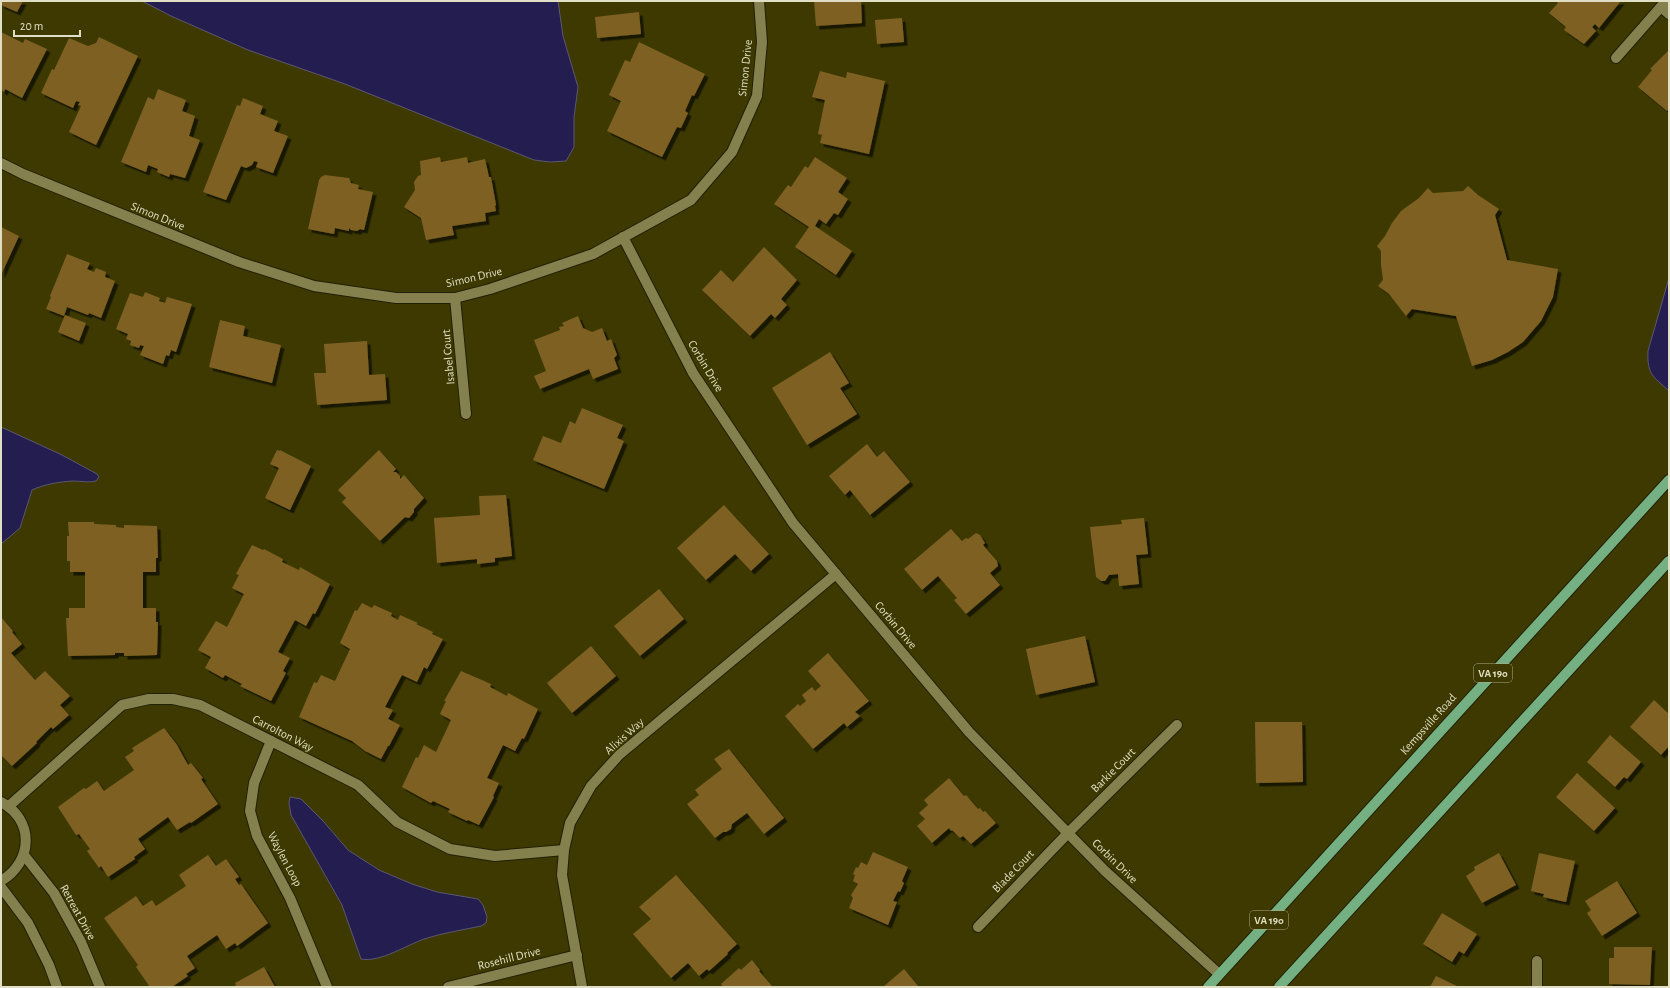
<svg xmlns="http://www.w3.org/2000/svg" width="1670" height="988" viewBox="0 0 1670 988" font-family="'Alegreya Sans',sans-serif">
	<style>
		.water { fill: #241d4f; stroke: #5c5772 }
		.building { fill: #7d6120; filter: url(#shadow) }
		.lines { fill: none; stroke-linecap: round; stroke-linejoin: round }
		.minor-casing { stroke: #222005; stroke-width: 12 }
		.major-casing { stroke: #222005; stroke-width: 12 }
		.minor { stroke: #85814e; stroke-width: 10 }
		.major { stroke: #74b082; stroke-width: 10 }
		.labels { text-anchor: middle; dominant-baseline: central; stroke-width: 3.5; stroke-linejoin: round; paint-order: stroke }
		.shield { fill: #3d3901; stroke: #afac8a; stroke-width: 1 }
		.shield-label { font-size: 11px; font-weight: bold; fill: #e0dec4 }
		.street-label { font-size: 12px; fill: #e0dec4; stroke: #3d3901 }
	</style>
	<defs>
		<filter id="shadow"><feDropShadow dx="3.5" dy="3.5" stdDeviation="0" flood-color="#0009"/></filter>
	</defs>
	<rect width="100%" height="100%" fill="#3d3901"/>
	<g class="water">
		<path d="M 142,1 L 558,1 L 563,36 L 578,87 L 574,117 L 574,147 L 566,161 L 550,162 L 534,160 L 345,84 L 248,50 L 171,16 Z"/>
		<path d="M 1669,278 L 1669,391 C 1653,376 1647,375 1648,351 Z"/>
		<path d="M 1,427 L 62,455 L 97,474 L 99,477 L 96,481 C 89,483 81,481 73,481 C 59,482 45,484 32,490 L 20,528 L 1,544 Z"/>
		<path d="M 290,797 L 301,799 L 323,821 L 348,850 L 379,870 L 412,884 L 437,892 L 478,899 L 483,905 L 487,917 L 486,923 L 481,926 C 463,930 442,933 424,939 C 407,945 379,963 361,959 L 342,905 L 291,815 L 289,803 Z"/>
	</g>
	<g class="building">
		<path d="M 1,1 L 23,1 L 17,12 L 1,5 Z"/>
		<path d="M 814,1 L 861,1 L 862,23 L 816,26 Z"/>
		<path d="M 1556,1 L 1621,1 L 1599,28 L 1595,24 L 1592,27 L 1596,31 L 1584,44 L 1564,30 L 1566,27 L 1549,13 L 1558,3 Z"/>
		<path d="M 639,12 L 641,34 L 597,38 L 595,17 Z"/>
		<path d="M 902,18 L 904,42 L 877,44 L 875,20 Z"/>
		<path d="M 1,32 L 23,43 L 25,39 L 47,49 L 22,98 L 5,89 L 4,92 L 1,90 Z"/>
		<path d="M 99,37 L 138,56 L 96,145 L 69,132 L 81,106 L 78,105 L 80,102 L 76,101 L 73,108 L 41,93 L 52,69 L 54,70 L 69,38 L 88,46 L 96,43 Z"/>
		<path d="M 639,42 L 705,74 L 694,96 L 692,95 L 685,111 L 688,113 L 681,128 L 677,127 L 662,157 L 607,131 L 621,101 L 609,95 L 625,60 L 630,62 Z"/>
		<path d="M 1668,51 L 1669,109 L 1667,111 L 1638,87 L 1652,70 L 1650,69 Z"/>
		<path d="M 820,71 L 846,78 L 847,72 L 885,81 L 869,154 L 820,143 L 822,135 L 818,134 L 825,100 L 812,97 Z"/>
		<path d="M 158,89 L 186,100 L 182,111 L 195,116 L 189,136 L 200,140 L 185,178 L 170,174 L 169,177 L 157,172 L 158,169 L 148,165 L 146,172 L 121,162 L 148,97 L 154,100 Z"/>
		<path d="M 243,98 L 263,106 L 260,114 L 278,121 L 274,131 L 288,136 L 273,173 L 256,167 L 258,162 L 254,161 L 252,165 L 246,168 L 241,166 L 226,200 L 203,192 L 237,105 L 240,106 Z"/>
		<path d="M 440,157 L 441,162 L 467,157 L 468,163 L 485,159 L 489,177 L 491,177 L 496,205 L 495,206 L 496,211 L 485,213 L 486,221 L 452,226 L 454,235 L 426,240 L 421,218 L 404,207 L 415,190 L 414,182 L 418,176 L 421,175 L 420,161 Z"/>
		<path d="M 815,157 L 847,178 L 838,192 L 848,199 L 838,215 L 834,213 L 826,224 L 819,219 L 815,226 L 852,251 L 836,275 L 795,247 L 809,227 L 774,204 L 788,185 L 791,187 L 805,166 L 808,168 Z"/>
		<path d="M 325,175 L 349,178 L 351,183 L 359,185 L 358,189 L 373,192 L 364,230 L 360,229 L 357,231 L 351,230 L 349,228 L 349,231 L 335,228 L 334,234 L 308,229 L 319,180 L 321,177 Z"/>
		<path d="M 1468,186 L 1478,195 L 1499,209 L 1495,215 L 1507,260 L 1558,269 L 1553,297 L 1541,321 L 1523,342 L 1508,352 L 1492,360 L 1472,366 L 1456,316 L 1412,309 L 1406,316 L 1389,294 L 1378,286 L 1383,280 L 1381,265 L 1381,251 L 1377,246 L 1385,236 L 1392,223 L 1401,211 L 1419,198 L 1428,188 L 1433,193 L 1463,191 Z"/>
		<path d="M 1,227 L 19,236 L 1,275 Z"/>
		<path d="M 764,247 L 797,280 L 781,299 L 787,305 L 775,318 L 771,314 L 750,336 L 702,290 L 721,270 L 733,282 Z"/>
		<path d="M 67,254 L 90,263 L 87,269 L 94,272 L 96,268 L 106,272 L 105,277 L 115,281 L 101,318 L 89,313 L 88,315 L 67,307 L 64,316 L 46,309 L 51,297 L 50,296 Z"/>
		<path d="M 145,292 L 160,298 L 159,301 L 165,303 L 167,297 L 192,304 L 176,352 L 171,350 L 169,356 L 166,355 L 163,364 L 140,355 L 144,346 L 140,345 L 139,348 L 130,345 L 131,341 L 126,339 L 128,334 L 116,329 L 130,293 L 143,297 Z"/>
		<path d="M 65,315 L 86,323 L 79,341 L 58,332 Z"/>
		<path d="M 578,316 L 583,328 L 592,332 L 602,328 L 607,341 L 611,339 L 617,355 L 614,358 L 618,369 L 593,379 L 589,369 L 540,389 L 534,376 L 546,371 L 534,340 L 560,330 L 559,327 L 564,326 L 562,323 Z"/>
		<path d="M 220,320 L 245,326 L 243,336 L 281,345 L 272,383 L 209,367 Z"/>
		<path d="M 367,341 L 369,375 L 385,374 L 387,400 L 317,405 L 314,373 L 326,373 L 324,344 Z"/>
		<path d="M 830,352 L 849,383 L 840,388 L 857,414 L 807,445 L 772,388 Z"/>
		<path d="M 582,408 L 623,425 L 617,438 L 624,441 L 604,489 L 533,460 L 543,436 L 561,443 L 570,421 L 575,424 Z"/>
		<path d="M 867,444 L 877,457 L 884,451 L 910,482 L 870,515 L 850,490 L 845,495 L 829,476 Z"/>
		<path d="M 277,450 L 280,451 L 280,450 L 311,466 L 290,510 L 265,498 L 279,468 L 270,464 Z"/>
		<path d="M 379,450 L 396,469 L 393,472 L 396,472 L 400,476 L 400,479 L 404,475 L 424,498 L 414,509 L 414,512 L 409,518 L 405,517 L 380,541 L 342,502 L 346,498 L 338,490 Z"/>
		<path d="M 506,495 L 512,556 L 495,558 L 495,562 L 477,564 L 477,559 L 437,563 L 434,518 L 480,515 L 479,496 Z"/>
		<path d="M 724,505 L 769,554 L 751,571 L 735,554 L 706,580 L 677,548 Z"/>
		<path d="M 1144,518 L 1148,554 L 1136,555 L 1139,584 L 1119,586 L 1118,574 L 1109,575 L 1105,581 L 1101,581 L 1096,577 L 1090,527 L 1122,524 L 1121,520 Z"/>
		<path d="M 68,522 L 94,522 L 94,524 L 116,525 L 116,527 L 124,528 L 124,525 L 157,526 L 158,558 L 156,558 L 156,572 L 143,572 L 143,608 L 156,608 L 156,622 L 158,622 L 157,655 L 124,656 L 124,653 L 115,653 L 115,655 L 68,656 L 66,618 L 69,618 L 69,608 L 85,608 L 85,572 L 70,572 L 70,561 L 67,561 L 67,536 L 69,536 Z"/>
		<path d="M 951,529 L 962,541 L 966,538 L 968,539 L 976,533 L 980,535 L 985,543 L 983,545 L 997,561 L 998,566 L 990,573 L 1000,585 L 966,614 L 954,600 L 957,598 L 938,576 L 922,590 L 904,569 Z"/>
		<path d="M 252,545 L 263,550 L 264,549 L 283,559 L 282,562 L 299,570 L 300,567 L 330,584 L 315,614 L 313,613 L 306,626 L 295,620 L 278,652 L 290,658 L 283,671 L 286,673 L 271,701 L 240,686 L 242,684 L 225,675 L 223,678 L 205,668 L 211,657 L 198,650 L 216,621 L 227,627 L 244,594 L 232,588 L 239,575 L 236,574 Z"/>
		<path d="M 659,589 L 684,619 L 640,656 L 614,626 Z"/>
		<path d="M 362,603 L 372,608 L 374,605 L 392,613 L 391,616 L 398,620 L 400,615 L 418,623 L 416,624 L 433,632 L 432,634 L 443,639 L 427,669 L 424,667 L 417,682 L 402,675 L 385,707 L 393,710 L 388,719 L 400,725 L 389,746 L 388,746 L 381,759 L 365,751 L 352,741 L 299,717 L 314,682 L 317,683 L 321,675 L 335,681 L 350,649 L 340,643 L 355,610 L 357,611 Z"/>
		<path d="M 1,617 L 13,631 L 12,632 L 22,644 L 11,653 L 35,680 L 45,671 L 70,696 L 60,705 L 69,715 L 53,729 L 51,727 L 36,742 L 37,743 L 12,766 L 2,756 L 1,756 Z"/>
		<path d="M 1085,636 L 1095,682 L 1036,695 L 1026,649 Z"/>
		<path d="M 591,646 L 616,676 L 572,713 L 547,683 Z"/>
		<path d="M 828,653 L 869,701 L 855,712 L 860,716 L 847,727 L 844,723 L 813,749 L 785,716 L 798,704 L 800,706 L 806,701 L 802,695 L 812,687 L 815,691 L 821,686 L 808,671 Z"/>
		<path d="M 461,671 L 491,684 L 490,687 L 507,696 L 508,693 L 538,709 L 524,739 L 522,738 L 515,751 L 503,745 L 487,778 L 499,783 L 493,796 L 494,797 L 479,825 L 468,820 L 467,821 L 448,812 L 450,809 L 433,801 L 431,803 L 402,787 L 416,757 L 418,758 L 424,745 L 436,752 L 451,720 L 440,714 L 446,701 L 444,701 Z"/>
		<path d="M 1654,700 L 1669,714 L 1669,746 L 1661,755 L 1630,727 Z"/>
		<path d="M 1255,722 L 1302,722 L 1303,782 L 1256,783 Z"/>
		<path d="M 164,728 L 177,745 L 188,765 L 191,763 L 203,778 L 201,779 L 218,804 L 191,823 L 190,822 L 177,830 L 168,817 L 138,839 L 145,849 L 134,857 L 135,859 L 108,877 L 101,866 L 99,868 L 87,851 L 90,849 L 79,834 L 76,835 L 58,807 L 84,788 L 86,789 L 97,781 L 104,791 L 134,770 L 125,757 L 134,751 L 132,748 Z"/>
		<path d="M 1610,735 L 1641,762 L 1627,779 L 1624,777 L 1615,787 L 1587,762 Z"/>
		<path d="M 729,749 L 784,818 L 764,834 L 747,813 L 732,824 L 731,829 L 726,832 L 723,832 L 715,838 L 687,804 L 699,795 L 695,790 L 722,769 L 714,759 Z"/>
		<path d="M 1577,773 L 1615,808 L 1594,831 L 1556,797 Z"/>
		<path d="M 949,778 L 964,796 L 966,795 L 978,809 L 980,808 L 983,812 L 985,811 L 996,823 L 971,844 L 963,836 L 960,838 L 952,830 L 951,831 L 949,828 L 932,843 L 917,826 L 925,819 L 919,813 L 928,805 L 924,800 Z"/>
		<path d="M 873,852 L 908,867 L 902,881 L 904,883 L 900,892 L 898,891 L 893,901 L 897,902 L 888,925 L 849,908 L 853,898 L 851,895 L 858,884 L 853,881 L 855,875 L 853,874 L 856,867 L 858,868 L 861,862 L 867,865 Z"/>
		<path d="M 1499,853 L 1516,885 L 1482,903 L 1466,876 L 1475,870 L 1474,867 Z"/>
		<path d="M 1539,853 L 1575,861 L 1566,902 L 1543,897 L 1544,894 L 1531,891 Z"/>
		<path d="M 208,855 L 216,866 L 226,859 L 239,877 L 235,879 L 239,885 L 241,884 L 268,923 L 237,946 L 235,943 L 226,949 L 217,935 L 187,956 L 195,968 L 186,974 L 188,976 L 172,987 L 150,987 L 136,967 L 138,965 L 104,918 L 136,896 L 143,906 L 152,900 L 156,906 L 186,886 L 179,875 Z"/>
		<path d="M 676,875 L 737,944 L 727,953 L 728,954 L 709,971 L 707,969 L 699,976 L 688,963 L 671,978 L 633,934 L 651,919 L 639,907 Z"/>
		<path d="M 1617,881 L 1637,913 L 1602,936 L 1587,913 L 1591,910 L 1585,901 Z"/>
		<path d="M 1442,913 L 1477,934 L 1464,954 L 1459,951 L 1452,962 L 1423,944 Z"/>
		<path d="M 1614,947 L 1652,947 L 1650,985 L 1609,984 L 1609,958 L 1614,958 Z"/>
		<path d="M 752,960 L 760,970 L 759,971 L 773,987 L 723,987 L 721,984 L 739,968 L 741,970 Z"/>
		<path d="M 264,967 L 275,987 L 233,987 L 236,985 L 235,983 Z"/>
		<path d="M 904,969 L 919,987 L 883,987 Z"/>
		<path d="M 1436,976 L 1459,987 L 1430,987 Z"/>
	</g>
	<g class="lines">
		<defs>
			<g id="minor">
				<path d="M 1661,7 L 1669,14"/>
				<path d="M 1616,58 L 1666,1"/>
				<path d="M 1,163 L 23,174 L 239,262 L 314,286 L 396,298 L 455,298 L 490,289 L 593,254 L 691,200 L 732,152 L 757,96 L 762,42 L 759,1"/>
				<path d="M 623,237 L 693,373 L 793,523 L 969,732 L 1105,871 L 1219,974"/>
				<path d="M 455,298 L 466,414"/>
				<path d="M 271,741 L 254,783 L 250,811 L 257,836 L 290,898 L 327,987"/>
				<path d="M 1,802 C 35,820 33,862 1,881"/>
				<path d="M 9,806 L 122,705 L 149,699 L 173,699 L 200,705 L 358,785 L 397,822 L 450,849 L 495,856 L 564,850"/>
				<path d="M 24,855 L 54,893 L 81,942 L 100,987"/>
				<path d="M 1,887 L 28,923 L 49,965 L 57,987"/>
				<path d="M 978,927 L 1068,833 L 1177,725"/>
				<path d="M 448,987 L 577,955"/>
				<path d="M 582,987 L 562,875 L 564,850 L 570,823 L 591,786 L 619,755 L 836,574"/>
				<path d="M 1537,987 L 1537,961"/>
			</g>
			<g id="major">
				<path d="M 1208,987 L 1669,480"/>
				<path d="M 1279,987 L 1669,561"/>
			</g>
		</defs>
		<use href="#minor" class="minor-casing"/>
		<use href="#major" class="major-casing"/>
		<use href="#minor" class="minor"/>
		<use href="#major" class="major"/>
	</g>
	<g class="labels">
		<g class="shield">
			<rect x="1474" y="664" width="38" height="18" rx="3"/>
			<rect x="1250" y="911" width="38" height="18" rx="3"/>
		</g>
		<g class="shield-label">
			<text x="1493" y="673">VA 190</text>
			<text x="1269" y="920">VA 190</text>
		</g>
		<g class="street-label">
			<text transform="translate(745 68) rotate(-84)">Simon Drive</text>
			<text transform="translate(158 216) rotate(22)">Simon Drive</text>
			<text transform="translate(474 277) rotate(-13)">Simon Drive</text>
			<text transform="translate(448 357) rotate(-95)">Isabel Court</text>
			<text transform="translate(706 366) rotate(59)">Corbin Drive</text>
			<text transform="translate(896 625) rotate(50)">Corbin Drive</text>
			<text transform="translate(1428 724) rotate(-48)">Kempsville Road</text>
			<text transform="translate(283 733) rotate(27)">Carrolton Way</text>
			<text transform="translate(624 736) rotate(-42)">Alixis Way</text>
			<text transform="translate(1113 770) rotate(-45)">Barkie Court</text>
			<text transform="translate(285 859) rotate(62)">Waylen Loop</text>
			<text transform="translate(1115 861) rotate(44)">Corbin Drive</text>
			<text transform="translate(1013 871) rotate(-46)">Blade Court</text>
			<text transform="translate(78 912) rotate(61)">Retreat Drive</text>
			<text transform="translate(509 958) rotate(-14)">Rosehill Drive</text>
		</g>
	</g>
	<rect width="1670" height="988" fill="none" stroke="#e0dec4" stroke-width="4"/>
	<path d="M14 30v6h66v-6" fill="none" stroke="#e0dec4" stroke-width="2"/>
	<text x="20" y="30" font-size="12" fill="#e0dec4" stroke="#3d3901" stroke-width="3" paint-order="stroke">20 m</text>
</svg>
